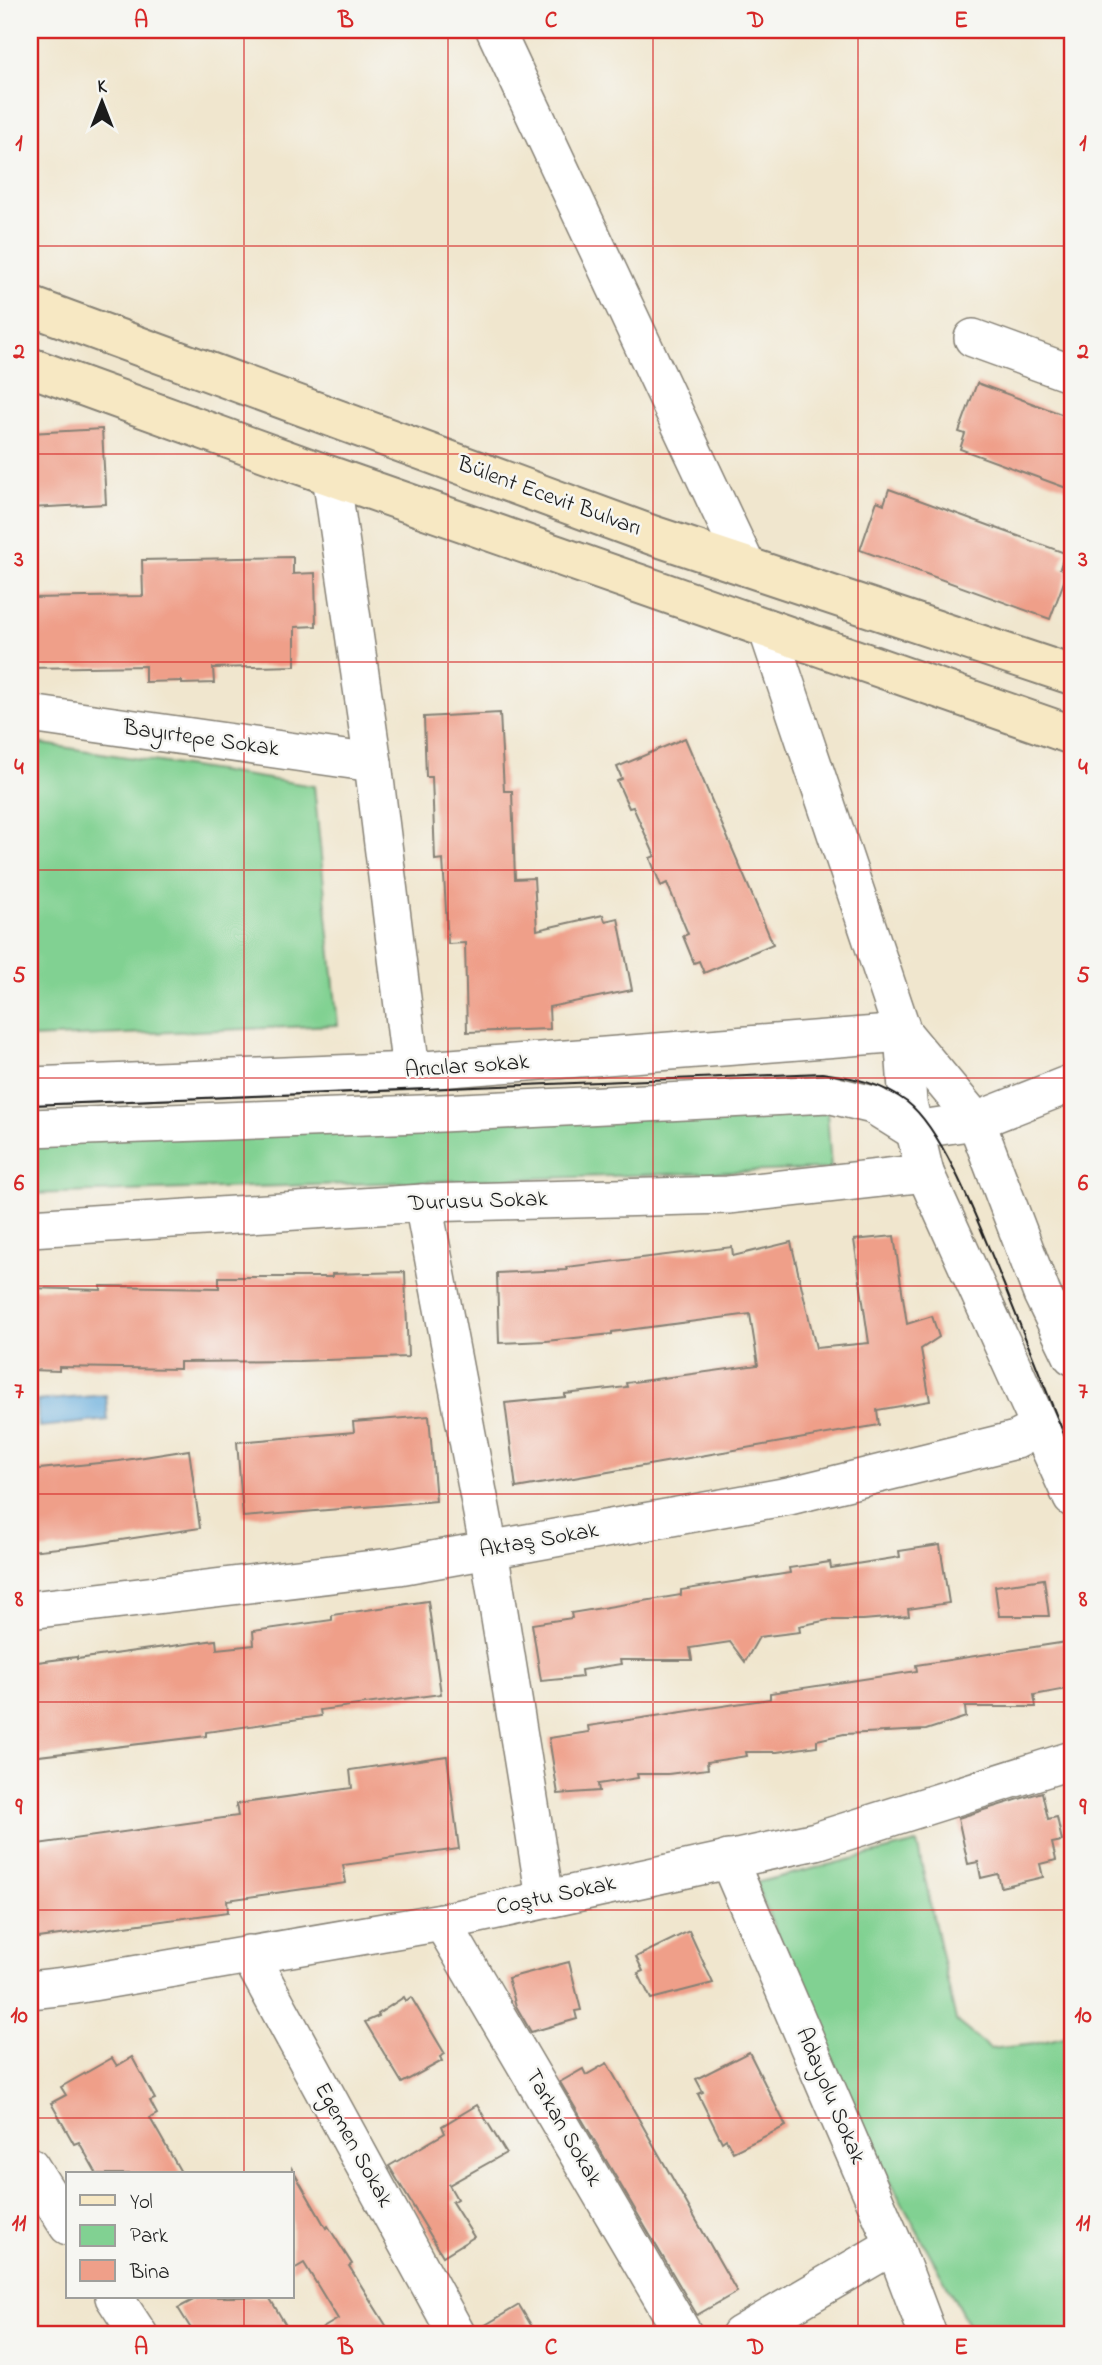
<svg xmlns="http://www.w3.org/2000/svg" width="1102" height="2365" viewBox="0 0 1102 2365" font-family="'Indie Flower',sans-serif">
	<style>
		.green { fill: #81d192; stroke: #4e7657; stroke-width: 2 }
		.water { fill: #67addd; stroke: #42647c; stroke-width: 2 }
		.building { fill: #ef9f89 }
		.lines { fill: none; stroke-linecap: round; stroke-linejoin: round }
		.minor-casing { stroke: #868175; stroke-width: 40 }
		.secondary-casing { stroke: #868175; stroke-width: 42 }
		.minor { stroke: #fff; stroke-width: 37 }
		.secondary { stroke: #f7e8c3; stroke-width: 38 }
		.tram { stroke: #1c1c1c; stroke-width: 2 }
		.grid { fill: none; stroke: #d62828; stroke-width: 2; stroke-opacity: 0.55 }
		.labels { text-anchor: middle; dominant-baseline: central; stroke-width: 5; stroke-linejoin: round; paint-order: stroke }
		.street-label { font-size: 23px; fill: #1c1c1c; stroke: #f6f6f2 }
		.neatline { fill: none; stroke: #d62828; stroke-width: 2.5 }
		.grid-label { font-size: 23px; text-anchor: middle; font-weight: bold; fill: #d62828 }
	</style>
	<rect width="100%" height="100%" fill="#f6f6f2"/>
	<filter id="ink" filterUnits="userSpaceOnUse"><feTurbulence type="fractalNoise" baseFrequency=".0143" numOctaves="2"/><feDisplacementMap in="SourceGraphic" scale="14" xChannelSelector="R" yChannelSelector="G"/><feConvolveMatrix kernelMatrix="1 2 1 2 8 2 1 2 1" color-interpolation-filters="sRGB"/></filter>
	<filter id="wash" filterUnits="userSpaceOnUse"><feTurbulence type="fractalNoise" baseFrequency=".00686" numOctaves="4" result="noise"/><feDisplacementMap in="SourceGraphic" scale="28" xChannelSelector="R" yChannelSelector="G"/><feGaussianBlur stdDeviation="1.57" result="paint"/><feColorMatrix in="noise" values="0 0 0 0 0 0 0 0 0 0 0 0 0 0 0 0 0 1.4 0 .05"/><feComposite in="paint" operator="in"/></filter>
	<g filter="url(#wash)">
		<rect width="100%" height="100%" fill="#f0e6ce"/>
		<g class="green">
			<path d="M 30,742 L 314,786 L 338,1025 L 30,1038 Z"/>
			<path d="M 827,1111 L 831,1169 L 30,1194 L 30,1134 Z"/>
			<path d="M 917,1843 L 956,2021 L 990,2049 L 1034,2044 L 1072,2035 L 1072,2335 L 974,2335 L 866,2137 L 755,1883 Z"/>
		</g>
		<path class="water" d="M 106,1395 L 108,1420 L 39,1427 L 37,1401 Z"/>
		<g id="blocks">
			<g class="building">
				<path d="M 977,383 L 1072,418 L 1072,490 L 960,449 L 965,434 L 959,432 Z"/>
				<path d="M 102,429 L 106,504 L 30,508 L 30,433 Z"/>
				<path d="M 889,489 L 1065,553 L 1060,568 L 1068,571 L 1050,619 L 860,550 L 877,501 L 884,504 Z"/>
				<path d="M 293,557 L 293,574 L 315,573 L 316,626 L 295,627 L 295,666 L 213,668 L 214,683 L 182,684 L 182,681 L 145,682 L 145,666 L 30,668 L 30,598 L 143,596 L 142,560 Z"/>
				<path d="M 500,713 L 504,791 L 512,791 L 515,879 L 534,878 L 537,930 L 603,915 L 605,921 L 618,918 L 632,990 L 549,1007 L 550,1029 L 467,1032 L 465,943 L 448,944 L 443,859 L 435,860 L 432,777 L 426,777 L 424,717 Z"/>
				<path d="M 685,738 L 773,944 L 704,973 L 699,961 L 694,963 L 683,936 L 688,934 L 667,883 L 661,886 L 650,858 L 655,856 L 633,807 L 629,808 L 617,781 L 622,779 L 617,767 Z"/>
				<path d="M 894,1236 L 907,1324 L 932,1316 L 939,1337 L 921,1349 L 930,1401 L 877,1410 L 879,1425 L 516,1488 L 505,1403 L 565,1397 L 565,1394 L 627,1387 L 626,1383 L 758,1365 L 750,1314 L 612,1332 L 612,1334 L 546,1341 L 499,1343 L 497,1273 L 567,1270 L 566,1267 L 732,1247 L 733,1256 L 791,1242 L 816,1348 L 869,1343 L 854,1240 Z"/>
				<path d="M 405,1272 L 408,1357 L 299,1361 L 180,1362 L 180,1369 L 59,1367 L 59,1371 L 30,1370 L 30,1288 L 101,1290 L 101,1286 L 219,1288 L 219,1277 L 332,1277 L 332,1274 Z"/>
				<path d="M 429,1416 L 436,1501 L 243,1517 L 237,1442 L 354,1432 L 353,1422 Z"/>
				<path d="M 189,1450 L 200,1528 L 88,1545 L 30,1551 L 30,1470 L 119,1461 Z"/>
				<path d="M 940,1545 L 949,1603 L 908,1609 L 909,1616 L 863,1620 L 828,1620 L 799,1626 L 800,1632 L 759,1637 L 745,1662 L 730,1642 L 690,1648 L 692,1660 L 620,1660 L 621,1664 L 581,1670 L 582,1677 L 541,1681 L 532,1624 L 572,1618 L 571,1613 L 681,1595 L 681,1590 L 790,1573 L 789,1568 L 830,1562 L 831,1568 L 900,1557 L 899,1551 Z"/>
				<path d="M 1044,1579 L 1049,1616 L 999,1616 L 995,1586 Z"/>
				<path d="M 428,1601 L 441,1694 L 320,1710 L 321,1716 L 206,1732 L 206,1736 L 30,1757 L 30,1663 L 77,1657 L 77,1659 L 216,1640 L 217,1649 L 254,1645 L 253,1631 L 332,1620 L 332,1615 Z"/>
				<path d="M 1067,1642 L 1072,1688 L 1034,1695 L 1036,1707 L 965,1707 L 966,1717 L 926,1730 L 844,1734 L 817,1740 L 817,1746 L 777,1752 L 746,1752 L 747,1756 L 707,1762 L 708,1769 L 668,1774 L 637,1774 L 638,1778 L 598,1784 L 599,1791 L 558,1794 L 549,1738 L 589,1732 L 588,1726 L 770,1699 L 770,1693 L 917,1671 L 916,1665 Z"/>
				<path d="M 447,1756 L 459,1849 L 343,1865 L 346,1883 L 227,1900 L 228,1912 L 30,1939 L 30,1845 L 238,1816 L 236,1804 L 352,1788 L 350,1770 Z"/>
				<path d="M 1042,1792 L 1048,1819 L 1057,1817 L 1062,1841 L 1052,1843 L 1056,1860 L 1040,1864 L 1043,1877 L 1001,1887 L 998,1874 L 981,1878 L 978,1862 L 968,1864 L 958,1818 Z"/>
				<path d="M 689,1931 L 713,1983 L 651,1999 L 638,1973 L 643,1971 L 636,1957 Z"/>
				<path d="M 569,1962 L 581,2010 L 575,2011 L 577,2019 L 531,2032 L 516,2006 L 508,1978 Z"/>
				<path d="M 404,1997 L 406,2001 L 411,1997 L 445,2054 L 440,2057 L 442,2061 L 402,2083 L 365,2022 L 379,2016 L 378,2014 Z"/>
				<path d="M 749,2052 L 786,2126 L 733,2152 L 726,2139 L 722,2142 L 698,2094 L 703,2092 L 696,2079 Z"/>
				<path d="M 132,2057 L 155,2099 L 150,2101 L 157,2114 L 150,2118 L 182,2174 L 97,2174 L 79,2142 L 74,2144 L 51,2103 L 66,2095 L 61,2087 L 112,2058 L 117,2066 Z"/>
				<path d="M 607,2063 L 737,2292 L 697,2315 L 560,2082 L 583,2069 L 586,2075 Z"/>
				<path d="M 477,2105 L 506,2153 L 449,2185 L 457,2199 L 452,2202 L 474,2237 L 443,2256 L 389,2166 L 445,2133 L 442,2126 Z"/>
				<path d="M 292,2169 L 326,2228 L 328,2226 L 352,2264 L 349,2266 L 392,2335 L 311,2335 L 338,2319 L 304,2263 L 292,2270 Z"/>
				<path d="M 199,2297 L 269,2297 L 287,2327 L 272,2335 L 195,2335 L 178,2308 Z"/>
				<path d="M 519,2305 L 537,2335 L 478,2335 L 477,2330 Z"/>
			</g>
		</g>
	</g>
	<g filter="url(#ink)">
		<use href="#blocks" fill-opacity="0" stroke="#868175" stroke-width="2"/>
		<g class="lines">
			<defs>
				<g id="minor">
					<path d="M 495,30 L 747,567"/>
					<path d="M 973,338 L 1072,374"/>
					<path d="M 331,476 L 373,763 L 411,1071"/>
					<path d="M 767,628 L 903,1033 L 908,1103 L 925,1173 L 1072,1498"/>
					<path d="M 30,714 L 373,763"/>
					<path d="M 903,1033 L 976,1121 L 1042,1294 L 1072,1356"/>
					<path d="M 30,1086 L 411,1071 L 903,1033"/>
					<path d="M 30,1128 L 421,1114 L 828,1094 L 873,1105 L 913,1130 L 976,1121 L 1072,1083"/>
					<path d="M 423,1203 L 489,1550 L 545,1898"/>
					<path d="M 30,1228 L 423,1203 L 728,1195 L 925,1173"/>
					<path d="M 30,1610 L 399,1566 L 789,1496 L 1016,1440 L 1039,1428"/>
					<path d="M 728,1859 L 894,2245 L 928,2335"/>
					<path d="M 442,1922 L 684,2335"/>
					<path d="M 249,1954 L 457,2335"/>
					<path d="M 30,1990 L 75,1985 L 442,1922 L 816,1841 L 1072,1760"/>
					<path d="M 30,2166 L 68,2226"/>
					<path d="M 114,2297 L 139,2335"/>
					<path d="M 740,2335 L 894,2245"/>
				</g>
				<g id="secondary">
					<path d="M 30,306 L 652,535 L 1072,675"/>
					<path d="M 30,367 L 331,476 L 1072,735"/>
				</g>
			</defs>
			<use href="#minor" class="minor-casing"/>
			<use href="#secondary" class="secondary-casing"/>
			<use href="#minor" class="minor"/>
			<use href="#secondary" class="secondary"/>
			<path class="tram" d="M 30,1105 L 822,1073 C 852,1077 881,1083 907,1102 C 946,1132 984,1238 1004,1285 C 1027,1342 1049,1398 1072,1454"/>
		</g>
	</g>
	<path class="grid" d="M 244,30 L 244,2174M 448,30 L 448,2335M 653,30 L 653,2335M 858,30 L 858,2335M 30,246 L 1072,246M 30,454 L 1072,454M 30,662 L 1072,662M 30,870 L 1072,870M 30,1078 L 1072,1078M 30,1286 L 1072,1286M 30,1494 L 1072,1494M 30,1702 L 1072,1702M 30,1910 L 1072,1910M 30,2118 L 1072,2118M 244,2297 L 244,2335"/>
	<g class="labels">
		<g class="street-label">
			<text transform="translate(549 497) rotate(20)">Bülent Ecevit Bulvarı</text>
			<text transform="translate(201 739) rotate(8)">Bayırtepe Sokak</text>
			<text transform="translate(467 1067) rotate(-4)">Arıcılar sokak</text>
			<text transform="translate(478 1202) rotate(-2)">Durusu Sokak</text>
			<text transform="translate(539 1541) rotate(-10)">Aktaş Sokak</text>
			<text transform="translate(556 1896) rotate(-12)">Coştu Sokak</text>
			<text transform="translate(830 2096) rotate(67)">Adayolu Sokak</text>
			<text transform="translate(563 2128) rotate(60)">Tarkan Sokak</text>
			<text transform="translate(353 2145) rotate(61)">Egemen Sokak</text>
		</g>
	</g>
	<rect width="1102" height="2365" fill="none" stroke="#f6f6f2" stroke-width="77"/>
	<rect x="66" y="2172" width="228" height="126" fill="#f6f6f2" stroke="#9f9f9c" stroke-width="2"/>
	<rect x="80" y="2195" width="35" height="10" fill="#f7e8c3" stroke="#9f9f9c" stroke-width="2"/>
	<text x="130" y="2208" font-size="21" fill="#1c1c1c">Yol</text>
	<rect x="80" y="2225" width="35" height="21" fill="#81d192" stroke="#9f9f9c" stroke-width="2"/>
	<text x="130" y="2242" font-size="21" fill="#1c1c1c">Park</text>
	<rect x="80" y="2260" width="35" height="21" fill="#ef9f89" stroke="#9f9f9c" stroke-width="2"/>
	<text x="130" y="2278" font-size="21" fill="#1c1c1c">Bina</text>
	<g transform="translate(102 102)" stroke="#f6f6f2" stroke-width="5" paint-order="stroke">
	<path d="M0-5L12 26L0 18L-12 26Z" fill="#1c1c1c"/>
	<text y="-10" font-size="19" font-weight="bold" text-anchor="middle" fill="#1c1c1c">K</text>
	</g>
	<rect x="38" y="38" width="1026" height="2288" class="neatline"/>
	<g class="grid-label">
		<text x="141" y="27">A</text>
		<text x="346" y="27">B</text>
		<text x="551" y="27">C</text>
		<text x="756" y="27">D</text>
		<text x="961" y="27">E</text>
		<text x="19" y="150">1</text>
		<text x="1083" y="150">1</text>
		<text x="19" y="358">2</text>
		<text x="1083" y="358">2</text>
		<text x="19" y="566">3</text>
		<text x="1083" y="566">3</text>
		<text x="19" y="774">4</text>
		<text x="1083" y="774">4</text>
		<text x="19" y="982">5</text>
		<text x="1083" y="982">5</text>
		<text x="19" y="1190">6</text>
		<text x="1083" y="1190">6</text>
		<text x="19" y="1398">7</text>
		<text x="1083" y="1398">7</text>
		<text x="19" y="1606">8</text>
		<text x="1083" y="1606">8</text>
		<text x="19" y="1814">9</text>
		<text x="1083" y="1814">9</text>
		<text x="19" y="2022">10</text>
		<text x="1083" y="2022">10</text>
		<text x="19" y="2230">11</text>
		<text x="1083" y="2230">11</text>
		<text x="141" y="2354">A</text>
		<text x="346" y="2354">B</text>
		<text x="551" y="2354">C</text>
		<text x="756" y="2354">D</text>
		<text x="961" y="2354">E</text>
	</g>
</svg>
